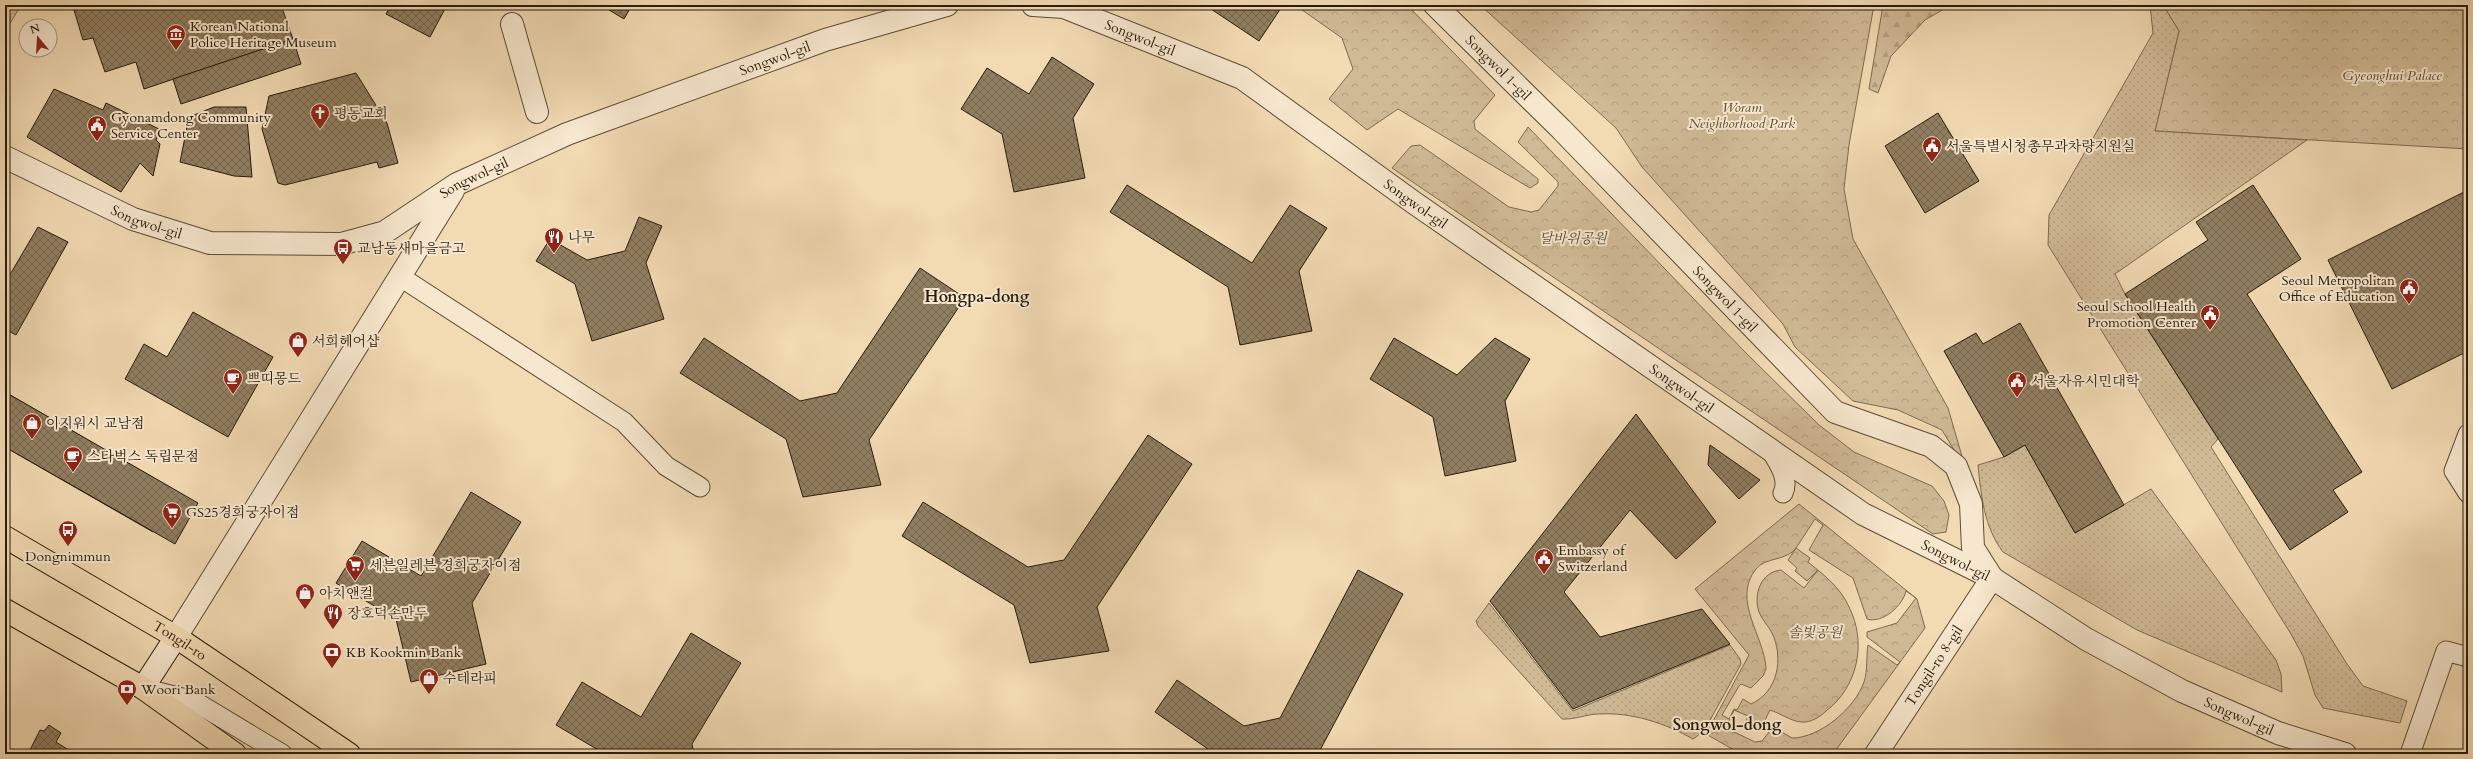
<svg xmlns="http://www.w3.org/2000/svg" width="2473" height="759" viewBox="0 0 2473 759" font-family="Cardo,'Noto Serif KR',serif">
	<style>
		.forest { fill: url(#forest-firs); stroke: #7c6b50 }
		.park { fill: url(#park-crowns); stroke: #7c6b50; fill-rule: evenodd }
		.garden { fill: url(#garden-dots); stroke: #7c6b50 }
		.building { fill: url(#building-cross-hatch); stroke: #281c0b }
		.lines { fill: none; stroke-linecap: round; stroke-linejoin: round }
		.service-casing { stroke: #5a4c35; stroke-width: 21 }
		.minor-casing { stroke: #5a4c35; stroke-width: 24 }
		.secondary-casing { stroke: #281c0b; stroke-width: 24 }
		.primary-casing { stroke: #281c0b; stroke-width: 24 }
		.service { stroke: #f7e7ce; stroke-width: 19 }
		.minor { stroke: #f7e7ce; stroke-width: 22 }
		.secondary { stroke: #f7e7ce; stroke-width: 22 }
		.primary { stroke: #f2dab3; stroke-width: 22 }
		.labels { text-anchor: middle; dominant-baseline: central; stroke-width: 4; stroke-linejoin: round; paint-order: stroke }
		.poi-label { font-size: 14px; fill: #281c0b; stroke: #f7e7ce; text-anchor: start }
		.street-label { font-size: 14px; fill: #281c0b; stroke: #f7e7ce }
		.park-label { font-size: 14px; font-style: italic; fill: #5a4b35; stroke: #f7e7ce }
		.quarter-label { font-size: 16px; font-weight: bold; fill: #281c0b; stroke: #f7e7ce }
	</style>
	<defs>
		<pattern id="forest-firs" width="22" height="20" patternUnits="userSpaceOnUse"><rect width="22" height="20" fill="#d0ba96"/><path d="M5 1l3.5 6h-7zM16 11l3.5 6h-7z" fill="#b39f80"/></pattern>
		<pattern id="park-crowns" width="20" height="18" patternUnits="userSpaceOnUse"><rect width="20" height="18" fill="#d0ba96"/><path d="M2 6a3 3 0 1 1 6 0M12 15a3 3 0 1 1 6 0" fill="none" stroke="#b39f80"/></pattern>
		<pattern id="garden-dots" width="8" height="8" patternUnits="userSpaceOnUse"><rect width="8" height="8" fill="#d0ba96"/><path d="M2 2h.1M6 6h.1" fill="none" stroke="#b39f80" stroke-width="1.8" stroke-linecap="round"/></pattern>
		<pattern id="building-cross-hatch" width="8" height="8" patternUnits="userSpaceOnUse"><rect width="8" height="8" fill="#917f62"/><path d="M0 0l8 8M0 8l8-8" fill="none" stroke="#76674f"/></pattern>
	</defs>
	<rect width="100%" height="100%" fill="#f2dab3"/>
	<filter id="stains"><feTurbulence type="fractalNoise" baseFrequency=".005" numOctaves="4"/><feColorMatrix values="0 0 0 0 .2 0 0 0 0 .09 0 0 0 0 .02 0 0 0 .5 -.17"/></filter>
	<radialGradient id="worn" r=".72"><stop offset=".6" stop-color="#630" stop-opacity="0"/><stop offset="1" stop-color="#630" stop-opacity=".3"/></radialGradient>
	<path class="forest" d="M 1883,5 L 1951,5 L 1925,20 L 1891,56 L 1878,93 L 1869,89 Z"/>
	<g class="park">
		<path d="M 1295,5 L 1407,5 L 1495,95 L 1474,121 L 1475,129 L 1538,179 L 1538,183 L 1530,188 L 1398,109 L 1367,130 L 1329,99 L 1353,69 L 1342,38 Z"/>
		<path d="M 1480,5 L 1874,5 L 1849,145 L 1844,189 L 1853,239 L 1948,408 L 1966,470 L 1942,430 L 1898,410 L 1853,401 L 1795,347 L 1783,324 L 1642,167 L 1616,128 Z"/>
		<path d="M 2163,5 L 2468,5 L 2468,149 L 2155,131 L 2179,31 Z"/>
		<path d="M 1528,127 L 1746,353 L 1819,425 L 1854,452 L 1932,486 L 1944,501 L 1949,515 L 1946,532 L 1933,534 L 1392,168 L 1411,146 L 1420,145 L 1509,207 L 1531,212 L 1539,210 L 1558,186 L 1558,182 L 1518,142 Z"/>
		<path d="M 1799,504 L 1917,599 L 1925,628 L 1833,754 L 1741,754 L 1706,734 L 1749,655 L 1695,589 ZM 1815,519 L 1823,525 L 1809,550 L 1853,578 L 1867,619 C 1883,624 1903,605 1906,591 L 1916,598 L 1897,623 L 1867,632 L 1867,637 L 1900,662 L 1897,665 L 1868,645 C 1866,657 1868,670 1864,682 C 1855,708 1820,738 1792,738 L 1773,727 L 1762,741 L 1755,742 L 1726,728 L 1734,710 L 1748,716 L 1745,724 L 1760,730 L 1770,710 C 1780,713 1792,722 1802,722 C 1810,723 1820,717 1826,711 C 1858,687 1867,642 1849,607 C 1841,588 1824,575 1808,562 L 1810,558 L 1796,548 ZM 1796,548 L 1788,560 L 1797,568 L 1795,571 L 1807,581 L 1818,570 L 1804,588 L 1781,570 C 1761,572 1753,594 1759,612 C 1762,620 1768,625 1772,633 C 1784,658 1778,692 1751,704 L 1743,699 L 1737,710 L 1734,709 L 1729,719 L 1722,715 L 1739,686 L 1741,684 L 1751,688 L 1763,676 L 1766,669 C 1765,637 1731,600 1756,569 C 1765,557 1787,561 1796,548 Z"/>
	</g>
	<g class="garden">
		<path d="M 5,5 L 21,5 L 5,32 Z"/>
		<path d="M 2150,5 L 2163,5 L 2179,31 L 2155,131 L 2307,140 L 2115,274 L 2125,294 L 2218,439 L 2211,447 L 2347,664 L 2363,686 L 2407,701 L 2400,723 L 2323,708 L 2315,695 L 2303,656 L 2291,634 L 2048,245 L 2049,215 L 2153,33 Z"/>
		<path d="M 2025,445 L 2075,533 L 2151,489 L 2276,660 L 2281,674 L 2282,692 L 2137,630 L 2003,552 C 1984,527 1981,495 1978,465 L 2004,457 Z"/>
		<path d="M 1489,603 L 1573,711 L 1730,645 L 1740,659 L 1741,664 L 1704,731 L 1693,739 C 1665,723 1631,712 1599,714 C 1587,714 1574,720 1562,719 L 1478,626 L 1476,621 Z"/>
	</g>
	<g class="building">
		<path d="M 89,5 L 281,5 L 293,39 L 144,89 L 136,62 L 105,72 L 93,38 L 83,40 L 74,10 Z"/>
		<path d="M 391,5 L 447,5 L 430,37 L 386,14 Z"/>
		<path d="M 601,5 L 632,5 L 624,19 Z"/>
		<path d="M 1205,5 L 1283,5 L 1259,41 Z"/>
		<path d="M 293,39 L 301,64 L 181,104 L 173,79 Z"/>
		<path d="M 1052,57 L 1094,84 L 1073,118 L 1085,178 L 1014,192 L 1002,134 L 961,109 L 987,68 L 1029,94 Z"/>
		<path d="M 356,73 L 387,123 L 398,163 L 379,168 L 377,162 L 285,185 L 278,183 L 262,129 L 269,96 Z"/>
		<path d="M 54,89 L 103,110 L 106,103 L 161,130 L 156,140 L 160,144 L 153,176 L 140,163 L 121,192 L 27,137 Z"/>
		<path d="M 214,107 L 246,107 L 252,177 L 234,176 L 180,162 L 189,117 Z"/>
		<path d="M 1938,113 L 1979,181 L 1925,213 L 1885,146 Z"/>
		<path d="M 1127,185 L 1252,263 L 1290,205 L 1327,228 L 1299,271 L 1312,331 L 1240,345 L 1228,287 L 1110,212 Z"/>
		<path d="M 2253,185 L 2301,259 L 2247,294 L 2362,472 L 2333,490 L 2348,512 L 2290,550 L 2125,294 L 2208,240 L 2196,222 Z"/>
		<path d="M 2468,190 L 2468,351 L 2392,389 L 2328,260 Z"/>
		<path d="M 639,217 L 662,226 L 646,263 L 664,319 L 592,341 L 575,284 L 536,261 L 550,239 L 587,260 L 625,251 Z"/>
		<path d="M 38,227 L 68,242 L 16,335 L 5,329 L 5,283 Z"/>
		<path d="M 920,268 L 965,298 L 869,440 L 881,485 L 803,497 L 786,439 L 680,373 L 704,338 L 800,401 L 837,393 Z"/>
		<path d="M 193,312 L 273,357 L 228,437 L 125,379 L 144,344 L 167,357 Z"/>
		<path d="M 2020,323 L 2124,505 L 2075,533 L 2025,445 L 2004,457 L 1944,351 L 1976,333 L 1983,344 Z"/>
		<path d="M 1394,338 L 1457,375 L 1495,338 L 1530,359 L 1505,401 L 1516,461 L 1445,476 L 1433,417 L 1370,379 Z"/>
		<path d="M 5,392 L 176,491 L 153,532 L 5,447 Z"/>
		<path d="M 5,392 L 198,503 L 175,544 L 5,447 Z"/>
		<path d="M 1636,414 L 1716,522 L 1676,559 L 1630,510 L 1564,592 L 1600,637 L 1702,609 L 1730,644 L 1573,709 L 1490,601 Z"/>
		<path d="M 1148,435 L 1192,464 L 1097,607 L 1109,651 L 1030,663 L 1014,605 L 902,536 L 923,502 L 1028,567 L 1064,560 Z"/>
		<path d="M 1710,445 L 1760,480 L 1739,499 L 1708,465 Z"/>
		<path d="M 471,492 L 521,522 L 472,603 L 486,664 L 411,682 L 396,619 L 336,583 L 362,541 L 421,576 Z"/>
		<path d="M 1358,570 L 1403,594 L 1318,754 L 1215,754 L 1155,712 L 1177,680 L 1244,726 L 1280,718 Z"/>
		<path d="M 691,633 L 741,663 L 692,744 L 694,754 L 605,754 L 556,725 L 582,682 L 641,717 Z"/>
		<path d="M 49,725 L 61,733 L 56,742 L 75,754 L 28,754 L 40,730 L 44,731 Z"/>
	</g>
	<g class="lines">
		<defs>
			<g id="service">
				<path d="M 399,276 L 624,422 L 666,466 L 700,487"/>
				<path d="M 2468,434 L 2454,471 L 2468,493"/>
				<path d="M 1770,449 C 1778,462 1790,479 1783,493"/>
				<path d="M 146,689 L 194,701 L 282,754"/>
				<path d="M 2410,754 L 2446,651 L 2468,657"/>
			</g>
			<g id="minor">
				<path id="s1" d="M 1033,5 L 1064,7 L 1242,78 L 1413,202 L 1863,514 L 1992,578 L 2086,639 L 2182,691 L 2278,733 L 2345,754"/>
				<path id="s2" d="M 1435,5 L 1561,129 L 1835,412 L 1931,446 L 1956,466 L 1971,504 L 1973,548 L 1992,578 L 1876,754"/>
				<path d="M 512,24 L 537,112"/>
				<path id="s3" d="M 5,157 L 133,219 L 210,243 L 341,244 L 385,232 L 457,184 L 567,134 L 825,40 L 947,5"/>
				<path d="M 176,637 L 453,191"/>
			</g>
			<path id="secondary" d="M 143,688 L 176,637"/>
			<g id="primary">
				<path id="s4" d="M 5,537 L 176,637 L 349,754"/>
				<path d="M 5,610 L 143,688 L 235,754"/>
			</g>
		</defs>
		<use href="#service" class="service-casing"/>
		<use href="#minor" class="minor-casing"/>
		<use href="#secondary" class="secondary-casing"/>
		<use href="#primary" class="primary-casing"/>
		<use href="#service" class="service"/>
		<use href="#minor" class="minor"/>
		<use href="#secondary" class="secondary"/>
		<use href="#primary" class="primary"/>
	</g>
	<defs>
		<symbol id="museum-pin" viewBox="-11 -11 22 30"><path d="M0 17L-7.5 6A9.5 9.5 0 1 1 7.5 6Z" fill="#8f2418" stroke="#f7e7ce"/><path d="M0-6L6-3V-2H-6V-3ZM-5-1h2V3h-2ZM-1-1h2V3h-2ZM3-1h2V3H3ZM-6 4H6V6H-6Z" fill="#fff"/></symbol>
		<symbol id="church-pin" viewBox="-11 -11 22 30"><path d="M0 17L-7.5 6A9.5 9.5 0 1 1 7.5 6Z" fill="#8f2418" stroke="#f7e7ce"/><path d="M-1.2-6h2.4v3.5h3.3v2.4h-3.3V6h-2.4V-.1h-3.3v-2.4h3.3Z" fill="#fff"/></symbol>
		<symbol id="civic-pin" viewBox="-11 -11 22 30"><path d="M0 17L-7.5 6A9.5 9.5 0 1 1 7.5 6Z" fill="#8f2418" stroke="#f7e7ce"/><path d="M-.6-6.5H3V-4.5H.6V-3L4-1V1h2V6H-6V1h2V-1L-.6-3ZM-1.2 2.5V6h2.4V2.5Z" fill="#fff"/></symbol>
		<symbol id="restaurant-pin" viewBox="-11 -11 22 30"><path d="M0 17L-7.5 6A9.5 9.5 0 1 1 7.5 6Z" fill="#8f2418" stroke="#f7e7ce"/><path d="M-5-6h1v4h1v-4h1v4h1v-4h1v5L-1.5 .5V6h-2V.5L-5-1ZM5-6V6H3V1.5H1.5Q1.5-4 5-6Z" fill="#fff"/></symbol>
		<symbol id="bus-pin" viewBox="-11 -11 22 30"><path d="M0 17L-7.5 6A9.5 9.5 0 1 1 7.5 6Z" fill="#8f2418" stroke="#f7e7ce"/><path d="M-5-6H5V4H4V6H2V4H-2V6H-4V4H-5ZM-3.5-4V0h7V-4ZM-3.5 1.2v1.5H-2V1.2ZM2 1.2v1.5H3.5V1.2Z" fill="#fff"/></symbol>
		<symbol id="shop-pin" viewBox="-11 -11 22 30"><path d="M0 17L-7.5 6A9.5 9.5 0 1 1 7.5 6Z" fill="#8f2418" stroke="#f7e7ce"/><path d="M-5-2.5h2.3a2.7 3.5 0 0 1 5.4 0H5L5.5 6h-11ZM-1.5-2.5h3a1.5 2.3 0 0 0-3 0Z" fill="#fff"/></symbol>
		<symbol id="cafe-pin" viewBox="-11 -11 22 30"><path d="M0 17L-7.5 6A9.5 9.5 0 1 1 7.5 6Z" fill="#8f2418" stroke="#f7e7ce"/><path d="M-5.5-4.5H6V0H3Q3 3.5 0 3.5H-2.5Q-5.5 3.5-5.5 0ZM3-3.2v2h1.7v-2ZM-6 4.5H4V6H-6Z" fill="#fff"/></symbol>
		<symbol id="supermarket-pin" viewBox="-11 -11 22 30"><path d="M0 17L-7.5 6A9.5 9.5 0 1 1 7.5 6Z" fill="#8f2418" stroke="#f7e7ce"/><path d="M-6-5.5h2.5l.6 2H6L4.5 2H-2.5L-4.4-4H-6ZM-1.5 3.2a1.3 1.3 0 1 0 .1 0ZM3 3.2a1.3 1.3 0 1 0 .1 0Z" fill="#fff"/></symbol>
		<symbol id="bank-pin" viewBox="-11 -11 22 30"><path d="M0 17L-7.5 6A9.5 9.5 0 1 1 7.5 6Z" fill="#8f2418" stroke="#f7e7ce"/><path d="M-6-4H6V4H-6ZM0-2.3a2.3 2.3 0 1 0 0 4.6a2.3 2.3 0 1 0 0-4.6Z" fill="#fff"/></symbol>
	</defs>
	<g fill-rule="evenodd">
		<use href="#museum-pin" x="165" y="23" width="22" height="30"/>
		<use href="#church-pin" x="309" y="102" width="22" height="30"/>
		<use href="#civic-pin" x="86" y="114" width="22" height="30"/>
		<use href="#civic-pin" x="1921" y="135" width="22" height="30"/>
		<use href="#restaurant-pin" x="543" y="226" width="22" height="30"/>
		<use href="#bus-pin" x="332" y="237" width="22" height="30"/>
		<use href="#civic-pin" x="2398" y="277" width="22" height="30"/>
		<use href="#civic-pin" x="2199" y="303" width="22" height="30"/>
		<use href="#shop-pin" x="287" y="330" width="22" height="30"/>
		<use href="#cafe-pin" x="222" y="367" width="22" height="30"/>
		<use href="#civic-pin" x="2006" y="370" width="22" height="30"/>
		<use href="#shop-pin" x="21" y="412" width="22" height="30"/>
		<use href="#cafe-pin" x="62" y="445" width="22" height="30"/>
		<use href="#supermarket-pin" x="161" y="501" width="22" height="30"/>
		<use href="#bus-pin" x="57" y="519" width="22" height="30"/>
		<use href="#civic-pin" x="1533" y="547" width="22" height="30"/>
		<use href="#supermarket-pin" x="344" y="554" width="22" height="30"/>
		<use href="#shop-pin" x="294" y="582" width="22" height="30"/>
		<use href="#restaurant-pin" x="322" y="602" width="22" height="30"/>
		<use href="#bank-pin" x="321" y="641" width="22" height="30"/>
		<use href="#shop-pin" x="418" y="667" width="22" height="30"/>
		<use href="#bank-pin" x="116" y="678" width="22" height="30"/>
	</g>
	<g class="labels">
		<g class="poi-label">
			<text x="190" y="26">Korean National<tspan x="190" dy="16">Police Heritage Museum</tspan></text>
			<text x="334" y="113">평동교회</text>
			<text x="111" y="117">Gyonamdong Community<tspan x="111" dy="16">Service Center</tspan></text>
			<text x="1946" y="146">서울특별시청총무과차량지원실</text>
			<text x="568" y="237">나무</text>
			<text x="357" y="248">교남동새마을금고</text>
			<text x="2395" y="280" text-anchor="end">Seoul Metropolitan<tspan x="2395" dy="16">Office of Education</tspan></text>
			<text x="2196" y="306" text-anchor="end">Seoul School Health<tspan x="2196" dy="16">Promotion Center</tspan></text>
			<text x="312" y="341">서희헤어샵</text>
			<text x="247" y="378">쁘띠몽드</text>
			<text x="2031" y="381">서울자유시민대학</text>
			<text x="46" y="423">이지워시 교남점</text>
			<text x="87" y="456">스타벅스 독립문점</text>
			<text x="186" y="512">GS25경희궁자이점</text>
			<text x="1558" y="550">Embassy of<tspan x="1558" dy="16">Switzerland</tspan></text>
			<text x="68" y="556" text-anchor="middle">Dongnimmun</text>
			<text x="369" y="565">세븐일레븐 경희궁자이점</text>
			<text x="319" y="593">아치앤컬</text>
			<text x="347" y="613">장호덕손만두</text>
			<text x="346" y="652">KB Kookmin Bank</text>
			<text x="443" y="678">수테라피</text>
			<text x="141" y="689">Woori Bank</text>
		</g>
		<g class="street-label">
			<text stroke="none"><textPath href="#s1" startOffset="113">Songwol-gil</textPath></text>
			<text stroke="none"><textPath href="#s3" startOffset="828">Songwol-gil</textPath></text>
			<text stroke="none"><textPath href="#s2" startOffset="89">Songwol 1-gil</textPath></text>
			<text stroke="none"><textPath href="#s3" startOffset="504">Songwol-gil</textPath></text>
			<text stroke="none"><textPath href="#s1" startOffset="437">Songwol-gil</textPath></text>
			<text stroke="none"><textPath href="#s3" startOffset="156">Songwol-gil</textPath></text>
			<text stroke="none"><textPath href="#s2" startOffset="413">Songwol 1-gil</textPath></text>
			<text stroke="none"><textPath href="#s1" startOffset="761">Songwol-gil</textPath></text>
			<text stroke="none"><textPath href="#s1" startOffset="1085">Songwol-gil</textPath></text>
			<text stroke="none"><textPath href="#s4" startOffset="203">Tongil-ro</textPath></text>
			<text transform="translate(1934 666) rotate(-57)">Tongil-ro 8-gil</text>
			<text stroke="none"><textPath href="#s1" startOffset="1409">Songwol-gil</textPath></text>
		</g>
		<g class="park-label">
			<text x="2392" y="75">Gyeonghui Palace</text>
			<text x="1742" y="107">Woram<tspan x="1742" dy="16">Neighborhood Park</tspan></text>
			<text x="1573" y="238">달바위공원</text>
			<text x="1815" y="632">솔빛공원</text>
		</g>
		<g class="quarter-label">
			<text x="977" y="297">Hongpa-dong</text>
			<text x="1727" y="725">Songwol-dong</text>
		</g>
	</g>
	<rect width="2473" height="759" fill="none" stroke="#f2dab3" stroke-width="20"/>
	<rect x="6" y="6" width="2461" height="747" fill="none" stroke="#281c0b" stroke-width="2"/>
	<rect x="10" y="10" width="2453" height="739" fill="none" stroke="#281c0b"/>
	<g transform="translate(38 38) rotate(342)"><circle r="19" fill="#f7e7ce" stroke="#a49680"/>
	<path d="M0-3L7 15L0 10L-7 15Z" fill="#8f2418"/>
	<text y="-6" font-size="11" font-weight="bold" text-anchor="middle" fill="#281c0b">N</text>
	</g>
	<rect width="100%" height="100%" filter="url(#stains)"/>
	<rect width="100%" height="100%" fill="url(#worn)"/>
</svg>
